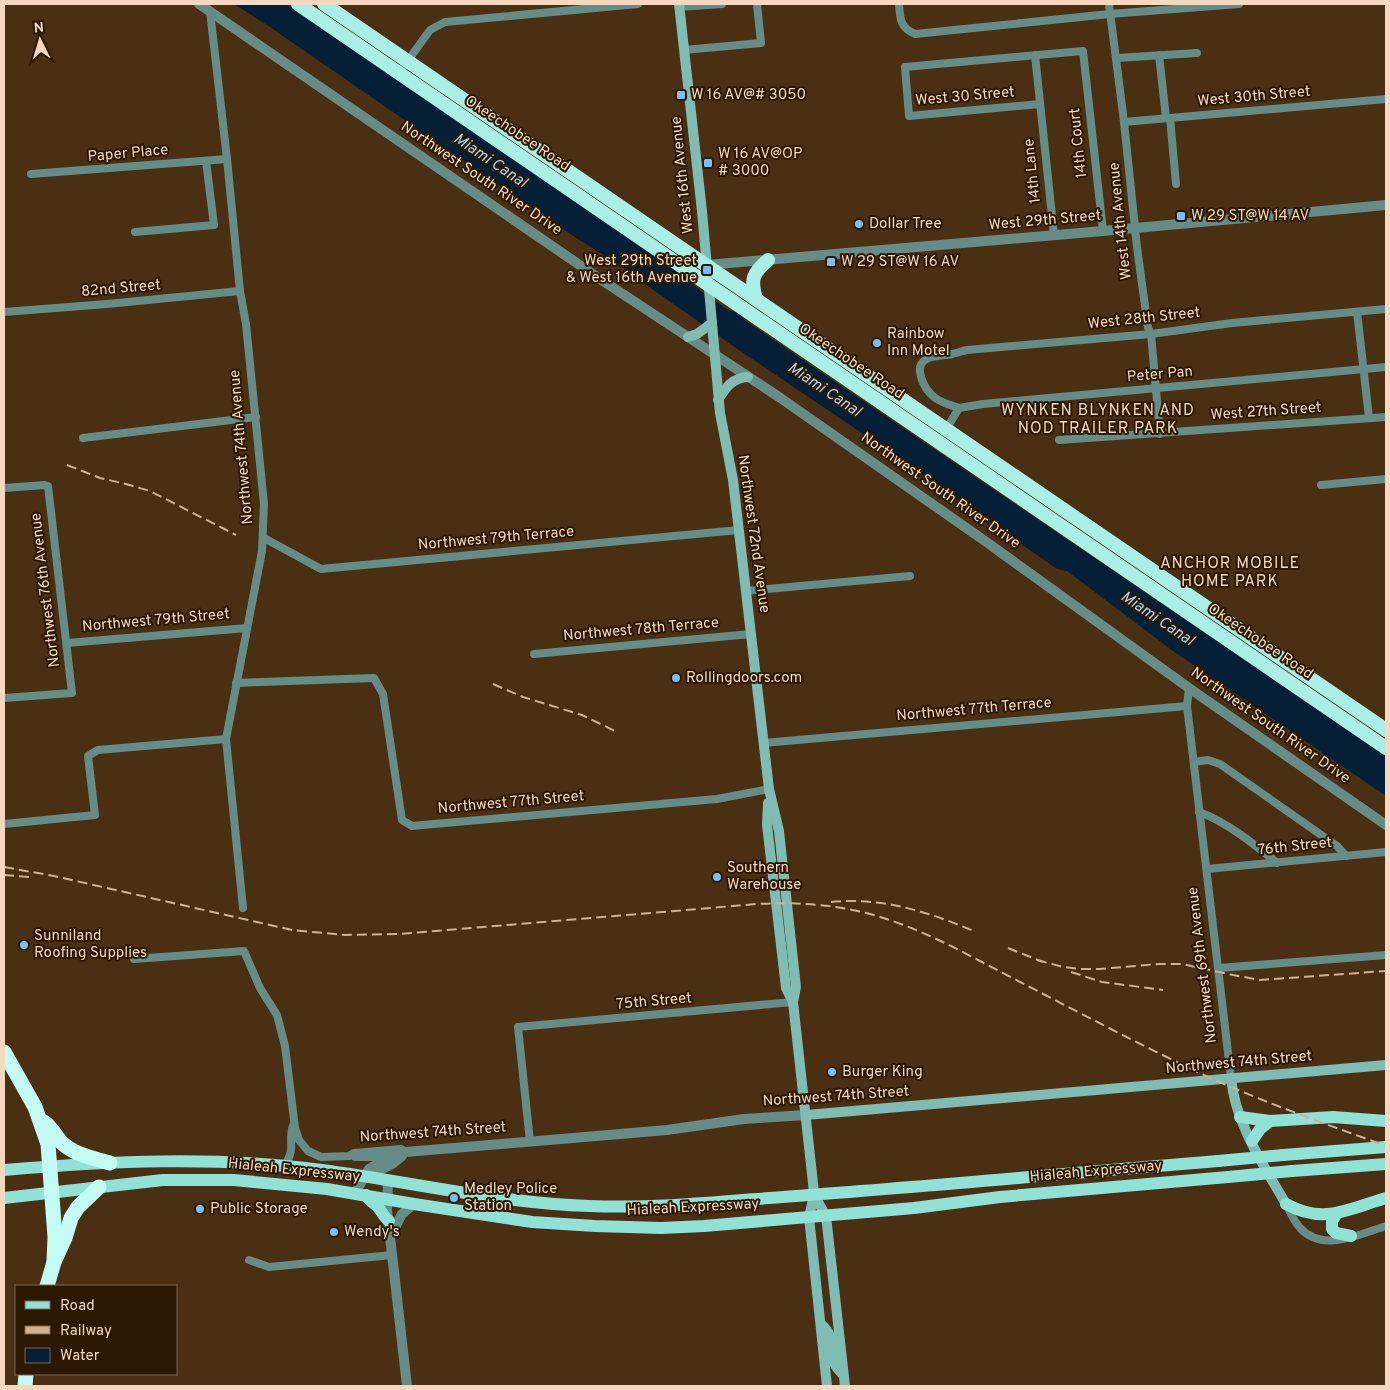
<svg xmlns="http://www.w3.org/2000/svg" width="1390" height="1390" viewBox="0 0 1390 1390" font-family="Overpass,sans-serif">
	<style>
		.water { fill: #052036 }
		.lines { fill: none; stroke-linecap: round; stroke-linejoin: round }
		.minor { stroke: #658c86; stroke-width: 8 }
		.tertiary { stroke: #658c86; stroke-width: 10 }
		.secondary { stroke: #7ebcb4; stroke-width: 10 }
		.primary { stroke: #90e2d7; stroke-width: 12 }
		.trunk { stroke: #aaefe6; stroke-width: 14 }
		.motorway { stroke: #c3fcf4; stroke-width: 15 }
		.rail { stroke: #ceb296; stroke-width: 2; stroke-dasharray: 10 5; stroke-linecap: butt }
		.primary-bridge { stroke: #90e2d7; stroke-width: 12 }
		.poi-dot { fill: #7abef8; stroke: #2c1802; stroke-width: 2 }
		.labels { text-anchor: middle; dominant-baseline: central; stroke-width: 4; stroke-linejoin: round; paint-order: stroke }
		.poi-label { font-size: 15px; fill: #f5d8bd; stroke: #2c1802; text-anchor: start }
		.street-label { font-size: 15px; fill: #f5d8bd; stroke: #2c1802 }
		.water-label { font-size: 16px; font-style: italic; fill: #a8d0f3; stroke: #2c1802 }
		.neighbourhood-label { font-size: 16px; letter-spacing: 1px; fill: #f5d8bd; stroke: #2c1802 }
	</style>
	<rect width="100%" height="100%" fill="#4a2f12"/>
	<path class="water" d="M 234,4 L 286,4 L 686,277 L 686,279 L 689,282 L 729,311 L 738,312 L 746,321 L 1386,756 L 1386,796 L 1173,651 L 1067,571 L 1057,569 L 903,461 L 733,346 L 611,260 L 567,232 L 267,25 Z"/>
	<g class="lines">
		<g class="minor">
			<path d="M 899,4 C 900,18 900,28 915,34 L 1110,14 L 1239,4"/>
			<path d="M 1109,4 L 1124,122 L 1137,247 L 1148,328 L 1151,334 L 1160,434"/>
			<path d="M 679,7 L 722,4"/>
			<path d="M 210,11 L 227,159 L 240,291 L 246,324 L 264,504 L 262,551 L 226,739 L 243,908"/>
			<path d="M 684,50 L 761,43 L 757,4"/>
			<path d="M 1035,55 L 1054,235"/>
			<path d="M 1159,55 L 1166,118"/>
			<path d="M 1116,58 L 1197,53"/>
			<path d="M 399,73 L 430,30 L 445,22 L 638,4"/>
			<path d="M 1040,104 L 909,116 L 905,67 L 1083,51 L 1103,231"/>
			<path d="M 1170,118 L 1176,184"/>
			<path d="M 1124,122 L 1386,99"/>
			<path d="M 31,174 L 227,159"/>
			<path d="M 135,232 L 214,225 L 206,161"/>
			<path d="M 4,312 L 107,304 L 240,291"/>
			<path d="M 1357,312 L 1369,418"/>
			<path d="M 959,408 C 951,405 941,403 934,397 C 925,390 913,368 925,360 C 932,355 944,356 952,354 C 957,353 962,351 967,350 L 1151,334 L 1232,323 L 1386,309"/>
			<path d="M 959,408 L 983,404 L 1386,367"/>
			<path d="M 947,428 L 959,408"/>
			<path d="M 83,438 L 256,417"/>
			<path d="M 1059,440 L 1386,417"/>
			<path d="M 1321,485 L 1386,479"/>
			<path d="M 4,488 L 45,485 L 48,486 L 72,693 L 4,698"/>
			<path d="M 264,538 L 321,569 L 739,530"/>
			<path d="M 746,591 L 910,576"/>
			<path d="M 67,643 L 247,628"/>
			<path d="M 534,654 L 751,634"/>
			<path d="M 236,683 L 374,678 L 383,694 L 402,820 L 412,826 L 717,799 L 769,789"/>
			<path d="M 1189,688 L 1187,706 L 1231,1078"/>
			<path d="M 763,743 L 1187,706"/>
			<path d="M 1194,762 L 1208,760 L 1220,764 L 1337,846 L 1346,856"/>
			<path d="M 1199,812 C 1227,822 1254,844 1277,863"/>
			<path d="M 4,824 L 95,815 L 88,756 L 98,750 L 226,739"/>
			<path d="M 1207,869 L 1386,852"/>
			<path d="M 134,959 L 244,951 L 260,988 L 277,1015 L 285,1046 L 295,1128 L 299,1140 L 308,1151 L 321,1157 L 349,1156 L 354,1153 L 401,1149 L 406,1152"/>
			<path d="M 1219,968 L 1386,955"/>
			<path d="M 530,1142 L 518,1027 L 793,1002"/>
			<path d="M 355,1157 L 389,1157"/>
			<path d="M 284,1166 C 298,1146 286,1141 294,1123"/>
			<path d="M 1286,1204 C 1290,1212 1294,1221 1300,1228 C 1323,1253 1360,1234 1386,1226"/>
			<path d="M 249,1260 L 269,1267 L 392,1255"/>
		</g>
		<g class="tertiary">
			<path d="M 199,4 L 600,279 L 779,397 L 985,541 L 1189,688 L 1386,825"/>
			<path d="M 707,265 L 1103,231 L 1386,205"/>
			<path d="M 366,1177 L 392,1164 L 402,1156"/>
			<path d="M 388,1180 L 387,1210 L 407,1386"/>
			<path d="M 355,1193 L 369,1169 L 389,1157 L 406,1152 L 667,1130 L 744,1119 L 806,1115"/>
			<path d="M 390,1237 L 402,1214 L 414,1204"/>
		</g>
		<g class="secondary">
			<path d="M 679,4 L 702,211 L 720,413 L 733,480 L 769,789 L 779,831 L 796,987 L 793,1002"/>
			<path d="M 688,337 L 697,334 L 712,323"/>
			<path d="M 718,400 C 726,387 732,378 748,377"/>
			<path d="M 768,803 L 767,825 L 786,988 L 793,1002 L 813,1183 L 814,1195 L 809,1217 L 827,1386"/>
			<path d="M 1231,1078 C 1235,1123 1264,1166 1286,1204"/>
			<path d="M 806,1115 L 1386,1065"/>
			<path d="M 814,1195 L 826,1216 L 845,1386"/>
			<path d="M 821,1324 C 839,1340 827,1349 835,1365 C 837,1369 841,1372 843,1375"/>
		</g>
		<g class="primary">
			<path d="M 1240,1117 L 1270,1121 L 1333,1117 L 1386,1121"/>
			<path d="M 1252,1141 L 1260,1129 L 1270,1121"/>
			<path d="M 1283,1155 L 1386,1147"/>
			<path d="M 4,1170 C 109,1161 216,1156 322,1170 C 411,1182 499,1203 589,1206 C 663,1209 735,1200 809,1195 C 946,1185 1082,1172 1218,1161"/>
			<path d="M 1292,1171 L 1386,1164"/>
			<path d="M 366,1195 C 369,1201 373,1202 378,1207 C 382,1212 384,1217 389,1221"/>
			<path d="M 4,1198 L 163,1180 L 234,1180 L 327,1189 L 414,1204 L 532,1222 L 595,1226 L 661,1228 L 704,1226 L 914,1208 L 1000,1197 L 1228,1177"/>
			<path d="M 1286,1204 C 1324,1225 1348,1209 1386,1198"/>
			<path d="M 1337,1213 L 1332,1221 L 1332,1229 L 1336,1233 L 1351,1236"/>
		</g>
		<g class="trunk">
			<path d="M 298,4 L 1386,748"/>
			<path d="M 324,4 L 1386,730"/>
			<path d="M 756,299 C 750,279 753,273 768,260"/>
		</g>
		<g class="motorway">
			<path d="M 4,1052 L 35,1107 L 48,1144 L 55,1237 L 54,1262"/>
			<path d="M 44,1122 C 52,1127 55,1136 62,1143 C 75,1155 93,1158 110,1163"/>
			<path d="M 47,1286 L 54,1262 L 65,1238 L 71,1218 L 78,1207 L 99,1187"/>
			<path d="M 25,1386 L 26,1374"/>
		</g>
		<g class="rail">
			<path d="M 67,465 L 100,478 L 126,484 L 150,491 L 236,535"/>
			<path d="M 493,684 L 523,697 L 582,715 L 617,732"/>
			<path d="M 4,867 L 54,876 L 292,930 L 345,935 L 400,934 L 757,904 C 794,902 830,904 866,913 C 914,925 957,949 1001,972 C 1061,1003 1121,1035 1183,1065 C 1248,1097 1318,1121 1386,1146"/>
			<path d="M 4,875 L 29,877"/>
			<path d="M 831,902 C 883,897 929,912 976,932"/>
			<path d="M 1008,948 L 1043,962"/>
			<path d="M 1037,960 L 1063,967 L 1081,969 L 1100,969 L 1158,964 L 1182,964 L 1233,975 L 1260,980 L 1386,971"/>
			<path d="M 1071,972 L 1102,982 L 1163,990"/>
		</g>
		<g class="primary-bridge">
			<path d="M 1218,1161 L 1283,1155"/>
			<path d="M 1228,1177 L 1292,1171"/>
		</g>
	</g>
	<g class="poi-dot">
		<rect x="676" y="90" width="10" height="10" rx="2.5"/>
		<rect x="703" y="158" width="10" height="10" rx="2.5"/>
		<rect x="1176" y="211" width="10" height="10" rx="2.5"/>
		<circle cx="859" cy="224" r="5"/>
		<rect x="826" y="257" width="10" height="10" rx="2.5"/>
		<rect x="702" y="265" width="10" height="10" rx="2.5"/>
		<circle cx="877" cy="343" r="5"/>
		<circle cx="676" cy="678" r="5"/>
		<circle cx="717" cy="877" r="5"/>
		<circle cx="24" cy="945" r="5"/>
		<circle cx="832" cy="1072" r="5"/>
		<circle cx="454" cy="1198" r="5"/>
		<circle cx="200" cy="1209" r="5"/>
		<circle cx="334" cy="1232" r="5"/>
	</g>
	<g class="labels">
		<g class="poi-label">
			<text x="691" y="95">W 16 AV@# 3050</text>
			<text x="718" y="154">W 16 AV@OP<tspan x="718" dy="17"># 3000</tspan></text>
			<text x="1191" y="216">W 29 ST@W 14 AV</text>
			<text x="869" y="224">Dollar Tree</text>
			<text x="697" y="261" text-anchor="end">West 29th Street<tspan x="697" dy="17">&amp; West 16th Avenue</tspan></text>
			<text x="841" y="262">W 29 ST@W 16 AV</text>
			<text x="887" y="334">Rainbow<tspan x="887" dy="17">Inn Motel</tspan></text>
			<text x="686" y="678">Rollingdoors.com</text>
			<text x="727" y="868">Southern<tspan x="727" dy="17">Warehouse</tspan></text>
			<text x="34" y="936">Sunniland<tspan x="34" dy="17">Roofing Supplies</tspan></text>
			<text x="842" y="1072">Burger King</text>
			<text x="464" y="1189">Medley Police<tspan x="464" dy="17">Station</tspan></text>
			<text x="210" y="1209">Public Storage</text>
			<text x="344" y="1232">Wendy's</text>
		</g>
		<g class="street-label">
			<text transform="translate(965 97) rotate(-5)">West 30 Street</text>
			<text transform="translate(1254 97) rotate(-5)">West 30th Street</text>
			<text transform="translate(517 134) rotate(34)">Okeechobee Road</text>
			<text transform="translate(1079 143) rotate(-96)">14th Court</text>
			<text transform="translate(128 154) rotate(-5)">Paper Place</text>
			<text transform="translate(1033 171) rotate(-96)">14th Lane</text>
			<text transform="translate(683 175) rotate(-96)">West 16th Avenue</text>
			<text transform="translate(481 179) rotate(34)">Northwest South River Drive</text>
			<text transform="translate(1045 221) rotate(-5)">West 29th Street</text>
			<text transform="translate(1121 221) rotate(-96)">West 14th Avenue</text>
			<text transform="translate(121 289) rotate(-5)">82nd Street</text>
			<text transform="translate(1144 319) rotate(-6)">West 28th Street</text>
			<text transform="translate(851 362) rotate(34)">Okeechobee Road</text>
			<text transform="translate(1160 375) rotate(-5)">Peter Pan</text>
			<text transform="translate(1266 412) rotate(-4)">West 27th Street</text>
			<text transform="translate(242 447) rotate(-95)">Northwest 74th Avenue</text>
			<text transform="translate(940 491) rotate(35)">Northwest South River Drive</text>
			<text transform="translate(753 534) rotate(82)">Northwest 72nd Avenue</text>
			<text transform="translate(496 539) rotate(-5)">Northwest 79th Terrace</text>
			<text transform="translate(46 590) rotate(-97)">Northwest 76th Avenue</text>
			<text transform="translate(156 621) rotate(-5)">Northwest 79th Street</text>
			<text transform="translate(641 630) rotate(-5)">Northwest 78th Terrace</text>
			<text transform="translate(1260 642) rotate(34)">Okeechobee Road</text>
			<text transform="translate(974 710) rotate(-5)">Northwest 77th Terrace</text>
			<text transform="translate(1270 726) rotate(35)">Northwest South River Drive</text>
			<text transform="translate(511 803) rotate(-5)">Northwest 77th Street</text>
			<text transform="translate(1295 847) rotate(-6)">76th Street</text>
			<text transform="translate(1203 965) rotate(-97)">Northwest 69th Avenue</text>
			<text transform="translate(654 1002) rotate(-5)">75th Street</text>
			<text transform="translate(1239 1063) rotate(-5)">Northwest 74th Street</text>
			<text transform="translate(836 1097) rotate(-4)">Northwest 74th Street</text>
			<text transform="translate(433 1133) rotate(-4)">Northwest 74th Street</text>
			<text transform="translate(294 1171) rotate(6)">Hialeah Expressway</text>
			<text transform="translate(1096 1172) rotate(-5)">Hialeah Expressway</text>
			<text transform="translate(693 1208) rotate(-3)">Hialeah Expressway</text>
		</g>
		<g class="water-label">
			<text transform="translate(490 161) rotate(34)">Miami Canal</text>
			<text transform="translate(824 390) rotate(34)">Miami Canal</text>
			<text transform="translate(1157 619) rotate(34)">Miami Canal</text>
		</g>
		<g class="neighbourhood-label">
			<text x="1098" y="411">WYNKEN BLYNKEN AND<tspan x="1098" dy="18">NOD TRAILER PARK</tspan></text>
			<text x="1230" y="564">ANCHOR MOBILE<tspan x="1230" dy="18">HOME PARK</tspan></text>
		</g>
	</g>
	<rect width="1390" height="1390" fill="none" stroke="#f5d8bd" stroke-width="10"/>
	<rect x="15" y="1285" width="162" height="90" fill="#2c1802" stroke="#7c654d"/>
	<rect x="25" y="1301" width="25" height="8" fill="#90e2d7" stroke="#7c654d"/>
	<text x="60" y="1310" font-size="15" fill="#f5d8bd">Road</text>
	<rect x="25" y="1326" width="25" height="8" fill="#ceb296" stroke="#7c654d"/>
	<text x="60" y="1335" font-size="15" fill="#f5d8bd">Railway</text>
	<rect x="25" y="1348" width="25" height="15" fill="#052036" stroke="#7c654d"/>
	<text x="60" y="1360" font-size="15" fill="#f5d8bd">Water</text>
	<g transform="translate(40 40) rotate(355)" stroke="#2c1802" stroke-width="4" paint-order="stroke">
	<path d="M0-4L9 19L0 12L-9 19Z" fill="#f5d8bd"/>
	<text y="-8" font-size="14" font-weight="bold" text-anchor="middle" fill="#f5d8bd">N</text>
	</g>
</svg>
